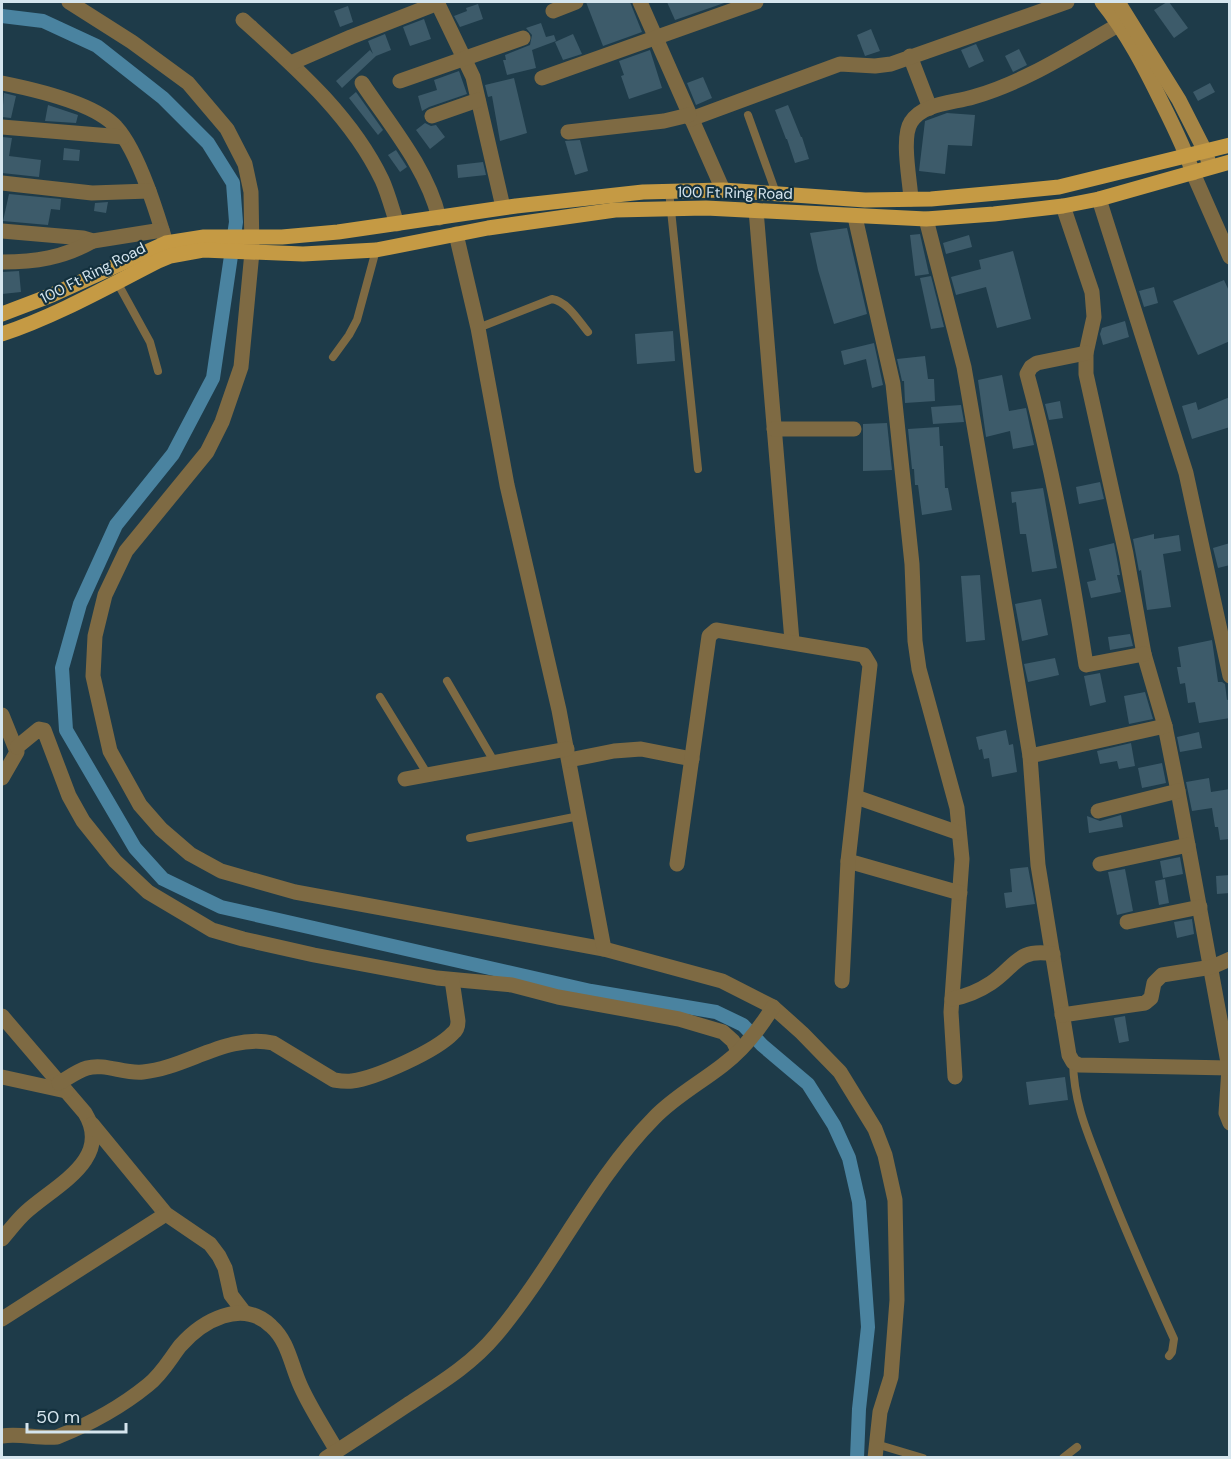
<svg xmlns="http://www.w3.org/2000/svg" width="1231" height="1459" viewBox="0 0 1231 1459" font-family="'DM Sans',sans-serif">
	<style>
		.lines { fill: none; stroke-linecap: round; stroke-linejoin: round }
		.canal { stroke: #4a83a0; stroke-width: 14 }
		.building { fill: #3d5b6a }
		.lane { stroke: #7e6a43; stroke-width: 8 }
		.street { stroke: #7e6a43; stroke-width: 15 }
		.secondary { stroke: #a68545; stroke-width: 15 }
		.primary { stroke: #c59a44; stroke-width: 15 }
		.labels { text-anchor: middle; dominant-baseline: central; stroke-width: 4.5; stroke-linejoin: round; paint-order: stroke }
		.street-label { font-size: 15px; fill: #d5e5ee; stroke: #14313e }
	</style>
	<rect width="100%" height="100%" fill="#1e3b49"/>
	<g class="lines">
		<path class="canal" d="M 2,16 L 43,21 L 97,46 L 163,98 L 208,143 L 233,183 L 236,222 L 213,378 L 173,454 L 116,525 L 80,604 L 62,668 L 66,730 L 135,848 L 163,879 L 221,907 L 591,991 L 716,1012 L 743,1025 L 762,1045 L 808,1084 L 834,1125 L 849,1158 L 859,1202 L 868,1327 L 859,1409 L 857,1458"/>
	</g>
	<g class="building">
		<path d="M 586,2 L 630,2 L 642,32 L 603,46 Z"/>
		<path d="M 667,2 L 727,2 L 675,20 Z"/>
		<path d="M 1167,2 L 1169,2 L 1188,28 L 1174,38 L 1154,10 Z"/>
		<path d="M 478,4 L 483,19 L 460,27 L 454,16 L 467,11 L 466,8 Z"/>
		<path d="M 348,6 L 353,22 L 340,27 L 334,11 Z"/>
		<path d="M 424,19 L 431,39 L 410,46 L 403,27 Z"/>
		<path d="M 541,23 L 546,37 L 554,35 L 556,41 L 532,50 L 536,68 L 507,75 L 503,60 L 506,60 L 505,55 L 530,45 L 532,35 L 526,28 Z"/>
		<path d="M 871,29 L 880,51 L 865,56 L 857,35 Z"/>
		<path d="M 385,34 L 391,50 L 376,56 L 342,88 L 336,81 L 370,50 L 373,54 L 368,41 Z"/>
		<path d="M 573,34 L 582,54 L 563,60 L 555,42 Z"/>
		<path d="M 976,44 L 984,61 L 969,68 L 961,50 Z"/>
		<path d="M 1019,49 L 1027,65 L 1013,72 L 1005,56 Z"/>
		<path d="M 650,50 L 662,88 L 629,99 L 621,76 L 624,75 L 619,61 Z"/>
		<path d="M 459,71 L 467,94 L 429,107 L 422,111 L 418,96 L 437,90 L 434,80 Z"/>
		<path d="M 703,77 L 712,98 L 696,105 L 687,83 Z"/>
		<path d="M 514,78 L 527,133 L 500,141 L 492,96 L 488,97 L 485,85 Z"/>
		<path d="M 1210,83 L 1215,92 L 1198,101 L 1193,92 Z"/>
		<path d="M 356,92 L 383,130 L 378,135 L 349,98 Z"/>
		<path d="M 4,93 L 16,96 L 11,118 L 2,117 Z"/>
		<path d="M 48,105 L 78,115 L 76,123 L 45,121 Z"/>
		<path d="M 788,105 L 801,137 L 802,137 L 809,159 L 795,163 L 787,139 L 786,139 L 775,110 Z"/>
		<path d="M 947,113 L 975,115 L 972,146 L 948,145 L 945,174 L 919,171 L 925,121 Z"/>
		<path d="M 425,123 L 431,126 L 436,125 L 445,137 L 430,149 L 416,130 Z"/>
		<path d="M 2,137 L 12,138 L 9,156 L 41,160 L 39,177 L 2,173 Z"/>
		<path d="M 580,140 L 588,171 L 575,175 L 565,141 Z"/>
		<path d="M 64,148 L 80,150 L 79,161 L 63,160 Z"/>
		<path d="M 396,150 L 407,167 L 400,172 L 388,155 Z"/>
		<path d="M 483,162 L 486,175 L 458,178 L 457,165 Z"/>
		<path d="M 9,194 L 61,199 L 60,210 L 51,209 L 48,225 L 3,221 Z"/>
		<path d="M 108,202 L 106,213 L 94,211 L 95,203 Z"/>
		<path d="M 847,228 L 867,314 L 834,324 L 818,270 L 810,233 Z"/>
		<path d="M 920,234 L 929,274 L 915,276 L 910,235 Z"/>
		<path d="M 969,235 L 972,247 L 946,254 L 943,243 Z"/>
		<path d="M 1013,251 L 1031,319 L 997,328 L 986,287 L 956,295 L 951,277 L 981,269 L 979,260 Z"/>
		<path d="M 19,271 L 21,292 L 2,294 L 2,272 Z"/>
		<path d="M 931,276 L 944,327 L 931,329 L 920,278 Z"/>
		<path d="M 1224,280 L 1230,293 L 1230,341 L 1198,355 L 1173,301 Z"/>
		<path d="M 1154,287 L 1158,303 L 1144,307 L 1139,291 Z"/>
		<path d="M 1125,321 L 1129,337 L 1103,345 L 1100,334 L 1102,328 Z"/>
		<path d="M 673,331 L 675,361 L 637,364 L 635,334 Z"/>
		<path d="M 874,343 L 883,385 L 872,388 L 866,359 L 844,365 L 841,351 Z"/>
		<path d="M 925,356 L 928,379 L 934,379 L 935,401 L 905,403 L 904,381 L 902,381 L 897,359 Z"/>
		<path d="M 1002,375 L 1009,411 L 1026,408 L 1034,445 L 1013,449 L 1010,431 L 986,437 L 978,380 Z"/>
		<path d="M 1230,397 L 1230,427 L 1192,439 L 1182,406 L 1196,402 L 1198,410 Z"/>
		<path d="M 1060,401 L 1063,418 L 1049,420 L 1045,404 Z"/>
		<path d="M 961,405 L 964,422 L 933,424 L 931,407 Z"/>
		<path d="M 887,423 L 892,470 L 863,471 L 863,424 Z"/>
		<path d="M 939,427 L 940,446 L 943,446 L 945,488 L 948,488 L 952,510 L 922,515 L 918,485 L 915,485 L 914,469 L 912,469 L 908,429 Z"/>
		<path d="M 1100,482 L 1104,499 L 1079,504 L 1076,487 Z"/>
		<path d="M 1043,488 L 1057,568 L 1032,572 L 1026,534 L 1020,534 L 1016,502 L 1012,503 L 1011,492 Z"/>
		<path d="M 1154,534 L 1154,539 L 1179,535 L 1181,551 L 1163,554 L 1171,607 L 1147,610 L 1141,570 L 1139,571 L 1133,539 Z"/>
		<path d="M 1114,543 L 1120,575 L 1117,575 L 1121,592 L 1091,598 L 1087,582 L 1096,580 L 1089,549 Z"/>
		<path d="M 1230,543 L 1230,565 L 1218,568 L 1213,548 Z"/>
		<path d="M 980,575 L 985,640 L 966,642 L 961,576 Z"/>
		<path d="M 1041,599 L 1048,635 L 1022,641 L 1015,604 Z"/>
		<path d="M 1130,634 L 1133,646 L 1110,650 L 1108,637 Z"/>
		<path d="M 1212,640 L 1218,682 L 1222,682 L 1225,684 L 1227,700 L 1230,699 L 1230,718 L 1199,723 L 1195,702 L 1188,703 L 1185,683 L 1180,684 L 1177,667 L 1181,667 L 1178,647 Z"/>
		<path d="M 1055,658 L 1059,675 L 1028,682 L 1024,664 Z"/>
		<path d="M 1100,673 L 1106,702 L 1090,706 L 1084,676 Z"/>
		<path d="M 1145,692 L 1153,719 L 1129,724 L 1124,696 Z"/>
		<path d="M 1006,730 L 1009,745 L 1013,744 L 1017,772 L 992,777 L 989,758 L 984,759 L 982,749 L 979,750 L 976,737 Z"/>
		<path d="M 1199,732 L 1202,748 L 1180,752 L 1177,737 Z"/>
		<path d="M 1131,743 L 1135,766 L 1119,769 L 1117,761 L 1100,764 L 1097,751 Z"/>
		<path d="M 1162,763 L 1166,783 L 1142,788 L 1138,768 Z"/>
		<path d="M 1209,778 L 1211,792 L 1230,789 L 1230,839 L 1220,840 L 1218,827 L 1215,827 L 1212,808 L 1192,811 L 1186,782 Z"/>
		<path d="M 1121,815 L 1123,827 L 1089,833 L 1087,816 L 1100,821 Z"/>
		<path d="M 1180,857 L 1183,874 L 1163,878 L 1160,861 Z"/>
		<path d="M 1028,867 L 1035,904 L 1006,908 L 1004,893 L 1012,892 L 1010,869 Z"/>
		<path d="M 1125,869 L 1133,911 L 1117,915 L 1108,872 Z"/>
		<path d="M 1230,875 L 1230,893 L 1217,894 L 1216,876 Z"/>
		<path d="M 1165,879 L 1169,903 L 1159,905 L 1155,881 Z"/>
		<path d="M 1192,919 L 1194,934 L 1177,938 L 1174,922 Z"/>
		<path d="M 1125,1016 L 1129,1041 L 1119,1043 L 1114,1018 Z"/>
		<path d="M 1065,1077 L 1068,1100 L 1029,1105 L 1026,1082 Z"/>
	</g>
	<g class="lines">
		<g class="lane">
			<path d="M 748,115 L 776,193"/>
			<path d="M 669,191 L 698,469"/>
			<path d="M 117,282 L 150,342 L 158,371"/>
			<path d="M 478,328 L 552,299 C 568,302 578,320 588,332"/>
			<path d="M 333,357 L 349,335 L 357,320 L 376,250"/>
			<path d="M 447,681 L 495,763"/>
			<path d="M 380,697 L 428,775"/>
			<path d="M 470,838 L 579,816"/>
			<path d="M 1073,1062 C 1074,1105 1088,1134 1103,1173 C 1124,1229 1149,1284 1174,1339 L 1172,1352 L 1169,1356"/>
			<path d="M 876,1444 L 923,1458"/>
			<path d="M 1063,1458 L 1077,1447"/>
		</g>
		<g class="street">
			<path d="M 69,2 L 132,42 L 188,83 L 227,129 L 245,164 L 251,192 L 252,252 L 241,367 L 222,422 L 207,452 L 126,551 L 105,595 L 95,636 L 93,676 L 110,751 L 140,805 L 161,829 L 190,854 L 221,871 L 295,892 L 604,949 L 722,981 L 773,1007 L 802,1033 L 840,1072 L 875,1129 L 885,1155 L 895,1200 L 897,1300 L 891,1377 L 880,1412 L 875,1458"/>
			<path d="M 437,2 L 473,77 L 503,207"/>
			<path d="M 640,2 L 723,190"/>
			<path d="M 553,11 L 576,2"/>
			<path d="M 243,20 C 295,67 351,115 382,180 C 388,193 392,209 397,224"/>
			<path d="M 910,56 L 930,108"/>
			<path d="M 291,63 L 351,37 L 438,3"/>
			<path d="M 542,78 L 756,2"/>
			<path d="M 400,81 L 523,38"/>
			<path d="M 2,83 C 32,89 95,103 116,127 C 139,152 159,219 169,253"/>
			<path d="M 362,83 C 390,125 427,168 439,218"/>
			<path d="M 432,116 L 478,100"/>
			<path d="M 691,119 L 840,64 L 875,66 L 891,64 L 1067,2"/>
			<path d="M 2,127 L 123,137"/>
			<path d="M 568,132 L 664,121 L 689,115"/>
			<path d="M 1193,173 L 1230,257"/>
			<path d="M 2,183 L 92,193 L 149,191"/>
			<path d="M 911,199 C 910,181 901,137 911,122 C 923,103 953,103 973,97 C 1026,82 1072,51 1120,24"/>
			<path d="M 1099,199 L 1186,473 L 1230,676"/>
			<path d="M 1063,206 L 1092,292 L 1094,317 L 1086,353 L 1086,374 L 1126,554 L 1144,654 L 1165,726 L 1178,791 L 1229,1068 L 1226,1113 L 1230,1123"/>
			<path d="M 756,210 L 792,641"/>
			<path d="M 855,217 L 893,384 L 912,564 L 915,641 L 919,669 L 957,808 L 962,859 L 951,1012 L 955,1077"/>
			<path d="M 926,219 L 964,367 L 992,529 L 1030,756 L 1038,865 L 1069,1055 L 1073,1062 L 1079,1065 L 1230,1068"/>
			<path d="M 2,231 L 83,238 L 93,241 L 162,230"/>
			<path d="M 456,234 L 478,328 L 507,485 L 559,710 L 604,949"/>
			<path d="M 2,262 C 35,262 63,258 93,241"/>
			<path d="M 1086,353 L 1037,363 L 1031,367 L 1027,374 C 1053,469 1071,568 1086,665 L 1144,654"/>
			<path d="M 774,429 L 854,429"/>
			<path d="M 2,715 L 17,752 L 2,778"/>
			<path d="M 17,747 L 39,729 L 44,730 L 69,796 L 83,821 L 115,861 L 148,892 L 212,930 L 243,939 L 314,955 L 437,978 L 512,985 L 558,997 L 679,1019 L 723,1032 L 733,1041 L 738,1051"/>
			<path d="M 1030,756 L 1165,726"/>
			<path d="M 569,760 L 614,751 L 641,749 L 692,759"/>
			<path d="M 405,779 L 567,749"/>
			<path d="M 856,797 L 959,833"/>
			<path d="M 1098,811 L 1178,791"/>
			<path d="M 848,861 L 960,893"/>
			<path d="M 677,864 L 709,636 L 716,630 L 864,655 L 870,665 L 848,861 L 842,981"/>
			<path d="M 1100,864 L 1188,845"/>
			<path d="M 1127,922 L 1200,907"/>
			<path d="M 952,999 C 967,996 979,991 991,983 C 1016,966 1017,948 1053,954"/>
			<path d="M 1062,1015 L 1145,1003 L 1151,998 L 1154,983 L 1162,975 L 1212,967 L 1230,959"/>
			<path d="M 2,1016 L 85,1113 C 113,1159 56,1185 26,1212 C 17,1220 10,1230 2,1239"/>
			<path d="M 2,1077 L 66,1091"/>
			<path d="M 59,1083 C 68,1078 77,1071 87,1068 C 105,1063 124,1074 143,1072 C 186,1068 228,1033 273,1043 L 334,1080 C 340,1081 346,1082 352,1081 C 376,1078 436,1051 453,1033 C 457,1030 458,1026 458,1021 L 452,980"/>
			<path d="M 92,1124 L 166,1214 L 210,1244 L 219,1256 L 225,1268 L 231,1295 L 244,1312"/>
			<path d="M 2,1319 L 166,1214"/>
			<path d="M 2,1436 C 20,1433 39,1439 57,1437 C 90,1424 121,1407 148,1385 C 162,1374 170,1359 180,1346 C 202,1321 242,1298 271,1326 C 289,1342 291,1366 301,1387 C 311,1409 325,1430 337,1451"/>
			<path d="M 326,1458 C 353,1441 380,1423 407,1405 C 439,1384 471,1365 496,1335 C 554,1266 591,1182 654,1118 C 674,1097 700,1083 723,1065 C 743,1050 760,1028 773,1007"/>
		</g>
		<g class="secondary">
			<path d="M 1102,2 C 1127,33 1145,68 1163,105 C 1174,127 1185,149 1193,173"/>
			<path d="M 1118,2 L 1179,100 L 1205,151 L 1209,163"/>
		</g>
		<g class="primary">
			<path d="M 2,314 L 52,295 L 166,243 L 204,237 L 282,237 L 338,232 L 516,206 L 643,192 L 723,190 L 865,200 L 931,199 L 1008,192 L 1059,187 L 1230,145"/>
			<path d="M 2,334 C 56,316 107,287 158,261 L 170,256 L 203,250 L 303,254 L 376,250 L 488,228 L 615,210 L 706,208 L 926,219 L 994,214 L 1063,206 L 1099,199 L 1230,162"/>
		</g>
	</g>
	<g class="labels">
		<g class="street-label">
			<text transform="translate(735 193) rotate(1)">100 Ft Ring Road</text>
			<text transform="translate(93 273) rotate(-27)">100 Ft Ring Road</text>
		</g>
	</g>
	<rect width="1231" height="1459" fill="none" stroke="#d5e5ee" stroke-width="6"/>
	<path d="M27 1423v9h99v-9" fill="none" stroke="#d5e5ee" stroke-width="3"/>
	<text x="36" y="1423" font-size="18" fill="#d5e5ee" stroke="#14313e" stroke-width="4.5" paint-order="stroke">50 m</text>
</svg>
